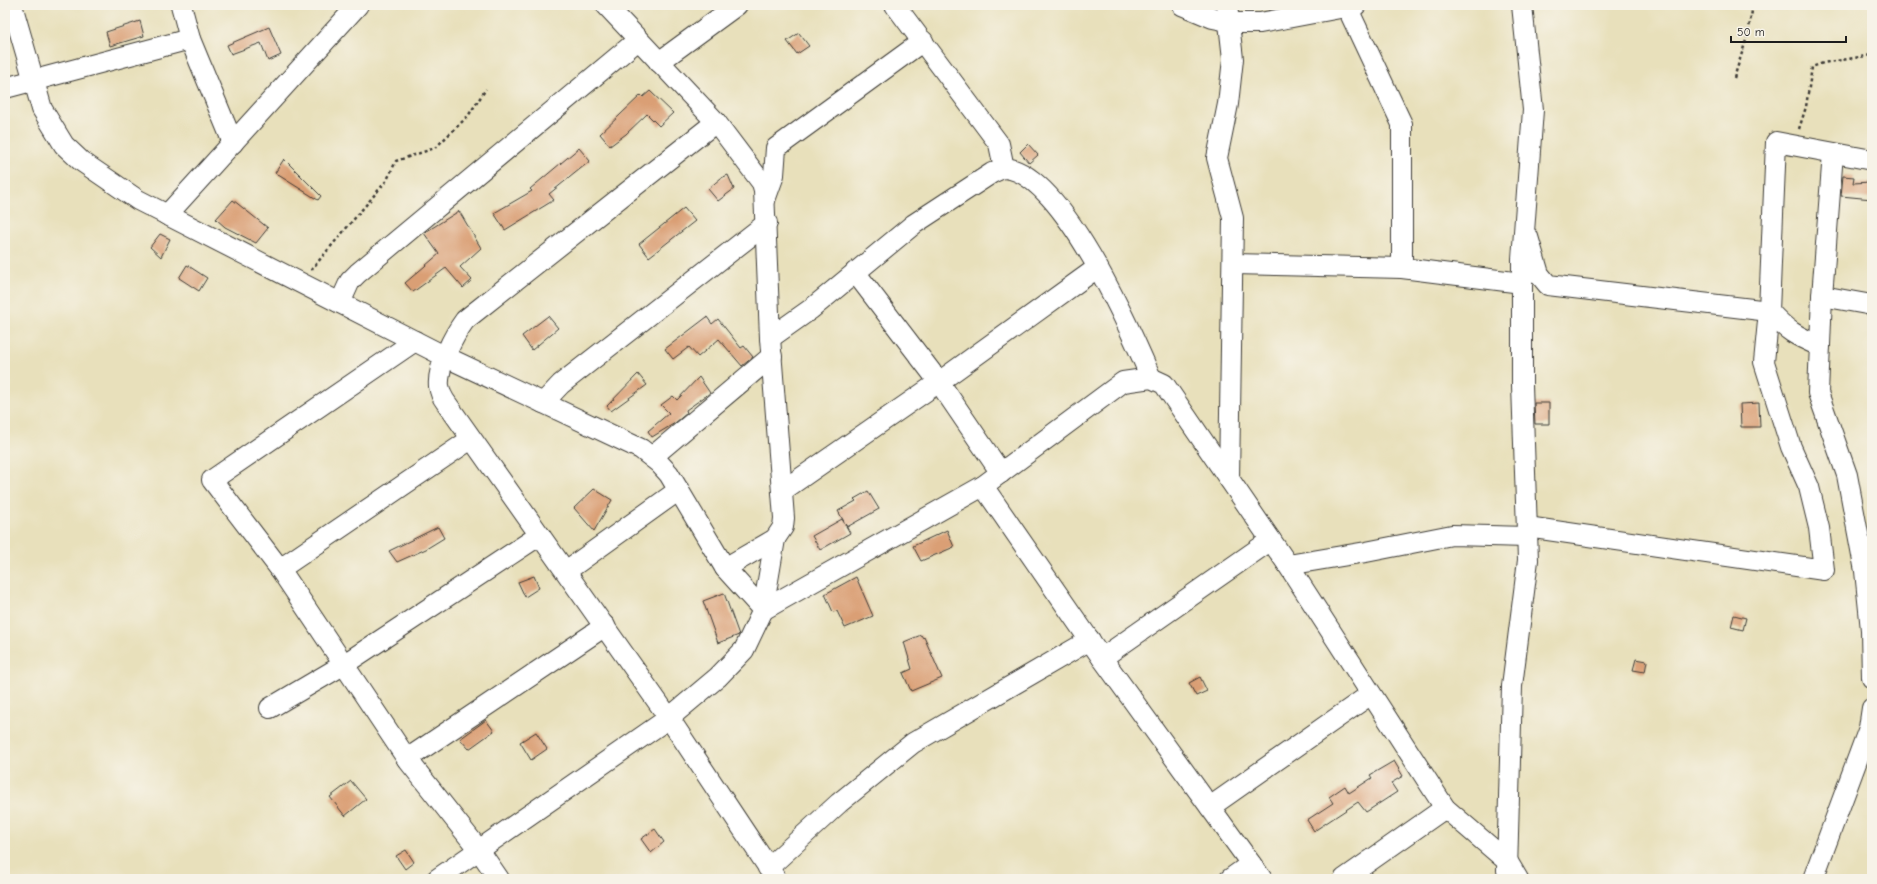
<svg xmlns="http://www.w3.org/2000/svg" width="1877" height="884" viewBox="0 0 1877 884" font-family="'Comic Neue',sans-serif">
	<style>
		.building { fill: #da9f74 }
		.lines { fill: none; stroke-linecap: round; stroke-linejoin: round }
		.minor-casing { stroke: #3b3934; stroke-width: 22 }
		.path { stroke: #3b3934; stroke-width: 2.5; stroke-dasharray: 3 3; stroke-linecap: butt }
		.minor { stroke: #fff; stroke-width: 20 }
	</style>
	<rect width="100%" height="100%" fill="#f7f3e8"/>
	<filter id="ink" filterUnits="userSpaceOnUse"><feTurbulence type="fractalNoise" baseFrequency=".025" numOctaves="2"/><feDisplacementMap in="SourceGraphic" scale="8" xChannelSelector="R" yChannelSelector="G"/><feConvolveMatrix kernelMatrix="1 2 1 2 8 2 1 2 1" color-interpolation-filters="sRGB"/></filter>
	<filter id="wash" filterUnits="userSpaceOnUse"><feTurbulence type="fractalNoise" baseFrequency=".012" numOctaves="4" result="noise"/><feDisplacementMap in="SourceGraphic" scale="16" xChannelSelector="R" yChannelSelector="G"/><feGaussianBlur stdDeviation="0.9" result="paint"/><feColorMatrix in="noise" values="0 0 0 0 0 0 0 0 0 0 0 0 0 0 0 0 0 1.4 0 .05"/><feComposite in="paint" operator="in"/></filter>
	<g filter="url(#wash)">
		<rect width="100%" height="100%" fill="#e8e0bb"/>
		<g id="blocks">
			<g class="building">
				<path d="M 140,21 L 144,36 L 110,46 L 106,32 Z"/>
				<path d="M 269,27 L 281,55 L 268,61 L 261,43 L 231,54 L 227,45 Z"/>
				<path d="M 799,33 L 809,46 L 797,54 L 787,41 Z"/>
				<path d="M 650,91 L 673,113 L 659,126 L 647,114 L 626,134 L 610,146 L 600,134 L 641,95 L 643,97 Z"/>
				<path d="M 1028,144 L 1038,155 L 1029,163 L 1020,152 Z"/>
				<path d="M 579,148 L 590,161 L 549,194 L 554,200 L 505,230 L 494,213 L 532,191 L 530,189 Z"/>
				<path d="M 284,159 L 321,196 L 318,200 L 275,173 Z"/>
				<path d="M 728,175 L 734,189 L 718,201 L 708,189 L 721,178 Z"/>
				<path d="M 1843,176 L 1854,177 L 1853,183 L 1872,182 L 1872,199 L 1841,196 Z"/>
				<path d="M 233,200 L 268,228 L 256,243 L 225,227 L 216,219 Z"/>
				<path d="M 684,208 L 695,221 L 649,257 L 639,244 Z"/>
				<path d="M 459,211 L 481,248 L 460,267 L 472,280 L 463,288 L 446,268 L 413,292 L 405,283 L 439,254 L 424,233 Z"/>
				<path d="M 160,234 L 170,239 L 161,257 L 150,247 Z"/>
				<path d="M 187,265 L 207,278 L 199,291 L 179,278 Z"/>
				<path d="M 548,316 L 558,328 L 532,350 L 522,336 Z"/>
				<path d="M 707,317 L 712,324 L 718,319 L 741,348 L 744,346 L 753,357 L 742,366 L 719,339 L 698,357 L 689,347 L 673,359 L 665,349 Z"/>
				<path d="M 638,374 L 647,385 L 611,411 L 607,406 Z"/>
				<path d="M 699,377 L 710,393 L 686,410 L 687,413 L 675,423 L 652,437 L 648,431 L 669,413 L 661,405 L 673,396 L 677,400 Z"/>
				<path d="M 1534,403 L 1549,403 L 1549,424 L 1535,424 Z"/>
				<path d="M 1759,403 L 1760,427 L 1741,427 L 1740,404 Z"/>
				<path d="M 594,489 L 612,500 L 594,531 L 574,508 Z"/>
				<path d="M 868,491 L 879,509 L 847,527 L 838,511 L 856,501 L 854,499 Z"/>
				<path d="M 842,519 L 850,533 L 820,550 L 812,536 Z"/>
				<path d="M 438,527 L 444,538 L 426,549 L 397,562 L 389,551 Z"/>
				<path d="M 947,530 L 954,547 L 921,561 L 913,546 Z"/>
				<path d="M 534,576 L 539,588 L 525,597 L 518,582 Z"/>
				<path d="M 856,577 L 873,616 L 845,628 L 837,611 L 833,612 L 825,594 Z"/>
				<path d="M 724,593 L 739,635 L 718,643 L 703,601 Z"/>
				<path d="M 1734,615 L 1746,618 L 1743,630 L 1731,627 Z"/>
				<path d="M 921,635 L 923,638 L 924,637 L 942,678 L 911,691 L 903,673 L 912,669 L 904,642 Z"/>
				<path d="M 1636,659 L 1647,661 L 1645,672 L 1633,670 Z"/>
				<path d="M 1200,677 L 1207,691 L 1196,696 L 1189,683 Z"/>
				<path d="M 486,720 L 494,731 L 469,749 L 460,739 Z"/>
				<path d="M 536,732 L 547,749 L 531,760 L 520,742 Z"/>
				<path d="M 1394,761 L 1403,776 L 1391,783 L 1397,792 L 1366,812 L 1358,802 L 1314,831 L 1307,820 L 1333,803 L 1329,797 L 1345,786 L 1349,793 L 1372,778 L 1370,775 Z"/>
				<path d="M 351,781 L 366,799 L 345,816 L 330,797 Z"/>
				<path d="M 655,829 L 664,842 L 651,853 L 641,839 Z"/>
				<path d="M 406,850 L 414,862 L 405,869 L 396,856 Z"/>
			</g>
		</g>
	</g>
	<g filter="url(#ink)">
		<use href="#blocks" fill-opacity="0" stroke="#3b3934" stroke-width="1"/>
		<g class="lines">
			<defs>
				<g id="minor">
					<path d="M 12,5 L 42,109 L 64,145 L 81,161 L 138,200 L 446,357 L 641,449 L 659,463 L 669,474 L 725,568 L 763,610 L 983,486 L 1123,382 L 1151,378 L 1164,384 L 1288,565 L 1445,808 L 1508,862 L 1518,879"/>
					<path d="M 181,5 L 190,39 L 233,143"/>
					<path d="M 606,5 L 716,122 L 762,183 L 764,190 L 770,338 L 784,518 L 783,527 L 775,539 L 725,568"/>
					<path d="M 895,5 L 999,144 L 1004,168"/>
					<path d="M 1182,5 L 1213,18 L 1238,23 L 1260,23 L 1356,5"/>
					<path d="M 1227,5 L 1233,59 L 1228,104 L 1217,158 L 1233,218 L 1229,479"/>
					<path d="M 1347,7 L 1402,124 L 1402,268"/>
					<path d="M 659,62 L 737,5"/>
					<path d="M 5,88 L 190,39"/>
					<path d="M 716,122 L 465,320 C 454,335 437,367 439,386 C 440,392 442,397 445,401 L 669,718 L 776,879"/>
					<path d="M 1833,153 L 1822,296 L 1818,393 L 1847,475 L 1865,571 L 1871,630 L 1872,678"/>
					<path d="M 765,200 L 774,175 L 776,148 L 923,41"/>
					<path d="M 167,215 L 358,5"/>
					<path d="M 1528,237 L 1539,274 L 1548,285 L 1769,311 C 1787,331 1796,336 1820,346"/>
					<path d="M 1234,264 L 1402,268 L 1522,283"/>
					<path d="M 855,272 L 939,382 L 1001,473"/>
					<path d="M 1822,296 L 1872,305"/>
					<path d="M 340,303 L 350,281 L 358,273 L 638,40"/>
					<path d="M 770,338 L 811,309 L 914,224 L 992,173 C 996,171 1002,168 1006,168 C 1063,175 1130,329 1151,378"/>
					<path d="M 415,341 L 212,480 L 280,569 L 407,759 L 479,850 L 499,879"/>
					<path d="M 543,403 L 561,384 L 767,223"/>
					<path d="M 652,457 L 772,356"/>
					<path d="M 983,486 L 1102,658 L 1262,879"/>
					<path d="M 782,491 L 939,382 L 1097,268"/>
					<path d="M 1527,527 L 1824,570 L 1819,528 L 1809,487 L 1791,447 L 1764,362 L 1769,311 L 1776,142 L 1872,160"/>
					<path d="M 1288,565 L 1366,552 L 1452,535 L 1527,537"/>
					<path d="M 280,569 L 471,439"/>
					<path d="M 566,571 L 679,490"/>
					<path d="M 1102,658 L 1271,540"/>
					<path d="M 270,708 L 343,665 L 540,535"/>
					<path d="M 407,759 L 605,626"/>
					<path d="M 1210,807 L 1371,694"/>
					<path d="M 768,868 L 839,803 L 913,743 L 1090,640"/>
					<path d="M 1507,871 L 1512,686 L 1528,560 L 1522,385 L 1522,259 L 1533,110 L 1522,5"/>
					<path d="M 437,879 L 669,718 L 718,677 L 744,650 L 763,610 L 775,539"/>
					<path d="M 1230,879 L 1251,864"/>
					<path d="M 1344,879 L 1445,808"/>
					<path d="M 1813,879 L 1869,728 L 1872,708"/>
				</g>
			</defs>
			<use href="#minor" class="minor-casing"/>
			<g class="path">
				<path d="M 1734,78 L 1748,34 L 1753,5"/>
				<path d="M 1799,129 L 1806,107 L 1812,67 L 1823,63 L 1872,55"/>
				<path d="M 311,270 L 387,180 L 396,161 L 435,148 L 468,116 L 486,89"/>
			</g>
			<use href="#minor" class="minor"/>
		</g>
	</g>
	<rect width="1877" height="884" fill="none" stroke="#f7f3e8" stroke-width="20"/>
	<path d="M1731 36v6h115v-6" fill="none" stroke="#1c1c1c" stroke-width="2"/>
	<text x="1737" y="36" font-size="12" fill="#1c1c1c" stroke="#f7f3e8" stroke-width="3" paint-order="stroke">50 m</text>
</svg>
